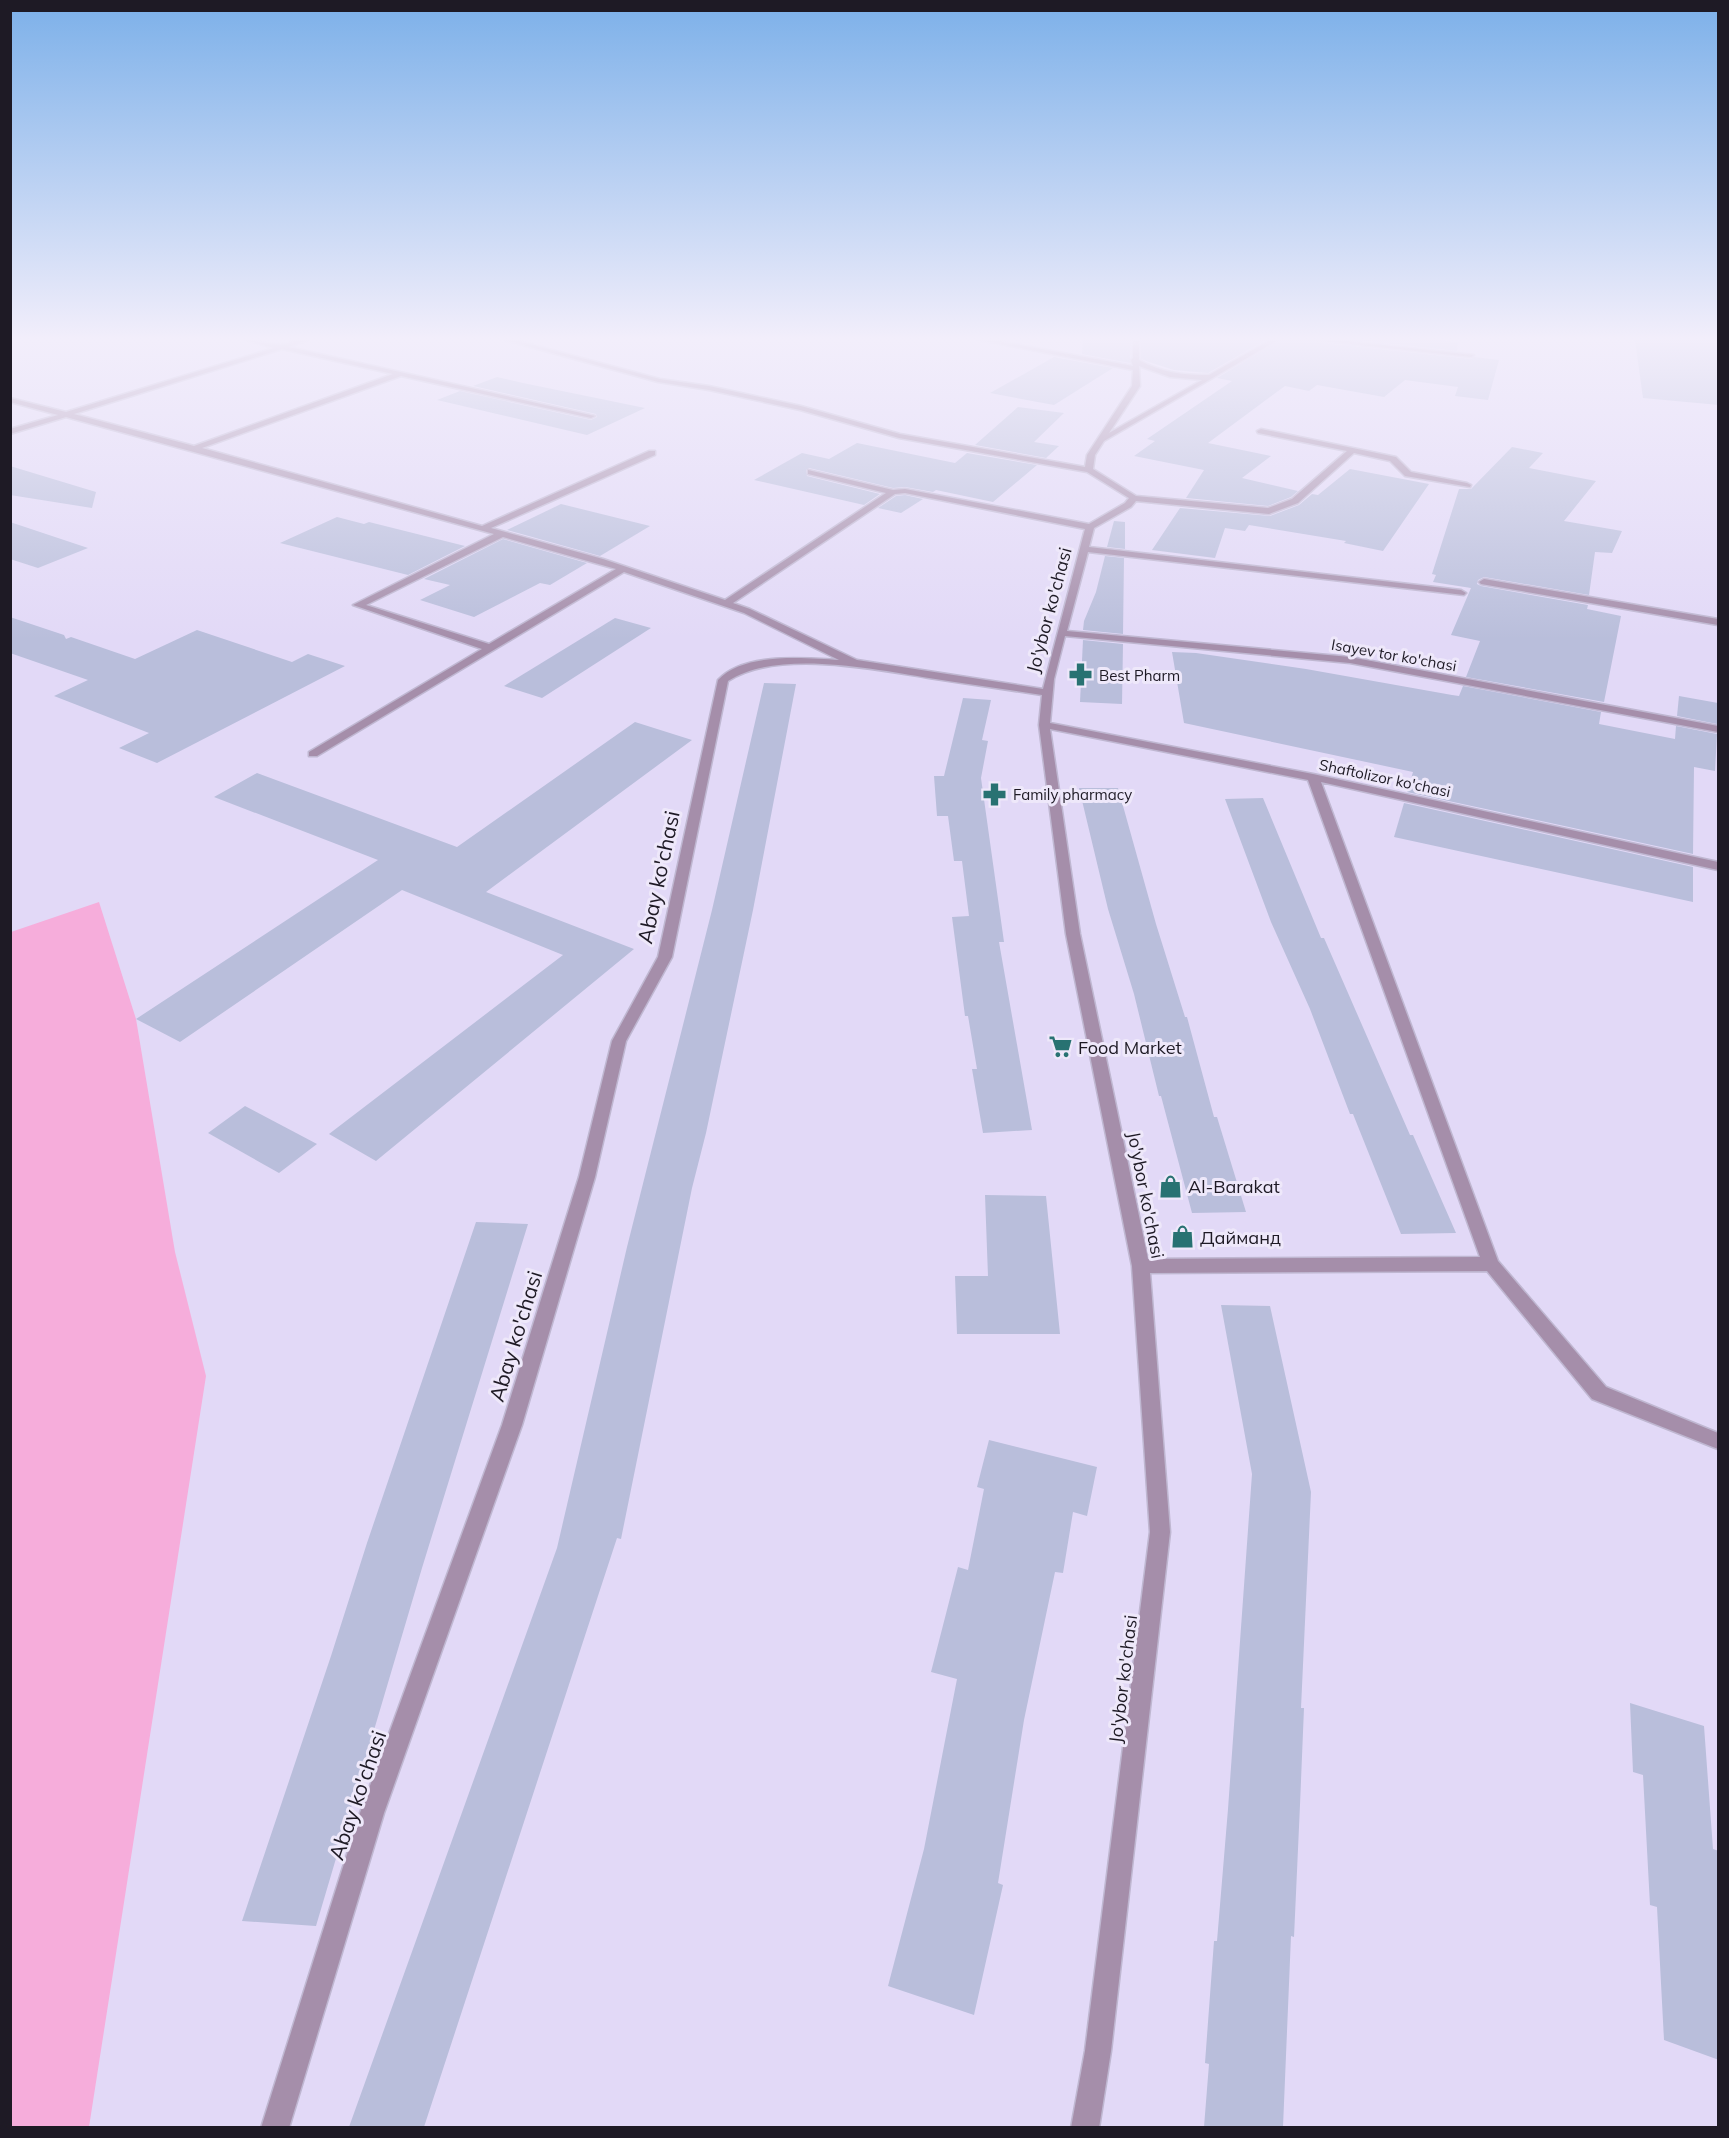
<svg xmlns="http://www.w3.org/2000/svg" width="1729" height="2138" viewBox="0 0 1729 2138" font-family="Mulish,sans-serif">
	<style>
		.green { fill: #f6addb }
		.building { fill: #b9bedb }
		.lines { fill: none; stroke-linecap: round; stroke-linejoin: round }
		.minor-casing { stroke: #bfb7d1; stroke-width: 3 }
		.minor { fill: #a58eaa; fill-rule: evenodd }
		.labels { text-anchor: middle; dominant-baseline: central; stroke-width: 6; stroke-linejoin: round; paint-order: stroke }
		.far-street-label { font-size: 15px; fill: #1e1a25; stroke: #eee8fa }
		.far-poi-label { font-size: 15px; fill: #1e1a25; stroke: #eee8fa; text-anchor: start }
		.street-label { font-size: 18px; fill: #1e1a25; stroke: #eee8fa }
		.poi-label { font-size: 18px; fill: #1e1a25; stroke: #eee8fa; text-anchor: start }
		.near-street-label { font-size: 21px; fill: #1e1a25; stroke: #eee8fa }
	</style>
	<rect width="100%" height="100%" fill="#e2d9f7"/>
	<path class="green" d="M 99,902 L 136,1019 L 175,1252 L 206,1376 L 89,2127 L 11,2127 L 11,932 Z"/>
	<g class="building">
		<path d="M 1083,340 L 1131,340 L 1130,363 L 1082,354 Z"/>
		<path d="M 1141,340 L 1266,340 L 1208,373 L 1174,370 L 1149,362 L 1141,359 Z"/>
		<path d="M 1280,340 L 1312,340 L 1314,342 L 1471,359 L 1474,357 L 1499,360 L 1488,400 L 1455,396 L 1458,387 L 1405,380 L 1384,397 L 1317,385 L 1309,391 L 1285,386 L 1208,443 L 1271,456 L 1242,478 L 1298,491 L 1291,497 L 1268,506 L 1186,498 L 1204,470 L 1134,456 L 1155,441 L 1147,439 L 1232,381 L 1217,378 Z"/>
		<path d="M 1357,340 L 1436,340 L 1458,342 L 1457,351 Z"/>
		<path d="M 1635,340 L 1719,340 L 1719,405 L 1643,398 Z"/>
		<path d="M 1054,357 L 1113,368 L 1054,405 L 990,393 Z"/>
		<path d="M 497,377 L 523,383 L 645,408 L 587,435 L 437,400 L 460,391 L 591,420 L 597,417 L 596,414 L 473,386 Z"/>
		<path d="M 1018,407 L 1064,413 L 1034,442 L 1059,446 L 1046,458 L 975,445 Z"/>
		<path d="M 857,443 L 955,463 L 967,453 L 1037,465 L 993,502 L 936,490 L 933,492 L 905,487 L 893,488 L 809,468 L 806,470 L 807,476 L 880,494 L 864,505 L 754,480 L 802,453 L 829,459 Z"/>
		<path d="M 1512,447 L 1543,453 L 1529,468 L 1596,481 L 1564,521 L 1622,531 L 1612,553 L 1595,552 L 1589,595 L 1484,577 L 1478,580 L 1477,584 L 1481,586 L 1588,605 L 1587,609 L 1621,616 L 1604,702 L 1466,677 L 1480,641 L 1451,635 L 1471,588 L 1433,582 L 1436,575 L 1432,574 L 1459,489 L 1471,489 Z"/>
		<path d="M 10,466 L 96,492 L 92,508 L 10,495 Z"/>
		<path d="M 1350,469 L 1429,484 L 1383,551 L 1344,543 L 1346,541 L 1249,525 L 1245,531 L 1225,528 L 1215,558 L 1152,550 L 1180,508 L 1270,516 L 1299,505 L 1312,494 L 1318,495 Z"/>
		<path d="M 905,495 L 923,499 L 901,513 L 878,508 L 896,496 Z"/>
		<path d="M 561,504 L 650,526 L 600,556 L 507,530 Z"/>
		<path d="M 337,517 L 364,524 L 369,522 L 465,546 L 408,575 L 280,543 Z"/>
		<path d="M 1114,521 L 1125,522 L 1125,549 L 1107,547 Z"/>
		<path d="M 10,522 L 88,548 L 38,568 L 10,559 Z"/>
		<path d="M 503,539 L 587,563 L 550,585 L 540,583 L 474,617 L 420,600 L 450,585 L 424,579 Z"/>
		<path d="M 1105,556 L 1124,558 L 1123,634 L 1083,630 L 1084,621 L 1096,592 Z"/>
		<path d="M 10,617 L 64,635 L 66,639 L 71,637 L 135,659 L 197,630 L 292,662 L 308,654 L 345,666 L 157,763 L 119,748 L 149,733 L 54,696 L 88,680 L 10,653 Z"/>
		<path d="M 615,618 L 651,628 L 542,698 L 504,686 Z"/>
		<path d="M 1083,640 L 1123,644 L 1122,704 L 1080,702 Z"/>
		<path d="M 1172,652 L 1196,653 L 1306,669 L 1452,695 L 1459,696 L 1463,686 L 1601,712 L 1599,724 L 1675,739 L 1676,726 L 1717,734 L 1715,771 L 1694,767 L 1693,854 L 1407,792 L 1413,772 L 1184,723 Z"/>
		<path d="M 764,683 L 796,684 L 753,910 L 706,1133 L 692,1188 L 621,1539 L 617,1538 L 424,2127 L 349,2127 L 557,1548 L 627,1247 L 712,910 Z"/>
		<path d="M 1679,696 L 1718,703 L 1717,724 L 1677,716 Z"/>
		<path d="M 963,698 L 991,700 L 982,740 L 988,741 L 981,778 L 1004,942 L 999,942 L 1032,1130 L 983,1133 L 972,1069 L 977,1069 L 968,1016 L 965,1016 L 952,917 L 969,916 L 962,861 L 954,861 L 948,816 L 937,816 L 934,776 L 944,776 Z"/>
		<path d="M 635,722 L 692,740 L 486,892 L 634,949 L 376,1161 L 329,1134 L 563,955 L 402,890 L 180,1042 L 136,1019 L 378,860 L 214,797 L 257,773 L 457,847 Z"/>
		<path d="M 1079,788 L 1118,788 L 1156,924 L 1185,1017 L 1187,1017 L 1214,1117 L 1217,1117 L 1246,1212 L 1192,1213 L 1161,1096 L 1159,1096 L 1134,994 L 1108,909 Z"/>
		<path d="M 1263,798 L 1321,938 L 1324,938 L 1410,1135 L 1413,1135 L 1456,1233 L 1401,1234 L 1353,1114 L 1350,1114 L 1310,1009 L 1271,922 L 1225,799 Z"/>
		<path d="M 1404,803 L 1693,867 L 1693,902 L 1394,837 Z"/>
		<path d="M 245,1106 L 317,1144 L 279,1173 L 208,1133 Z"/>
		<path d="M 985,1195 L 1046,1196 L 1060,1334 L 957,1334 L 955,1276 L 988,1276 Z"/>
		<path d="M 476,1222 L 528,1224 L 422,1568 L 316,1926 L 242,1921 L 331,1656 L 367,1543 Z"/>
		<path d="M 1221,1305 L 1270,1306 L 1311,1492 L 1301,1708 L 1304,1708 L 1300,1805 L 1294,1937 L 1291,1936 L 1283,2127 L 1204,2127 L 1209,2064 L 1205,2063 L 1214,1941 L 1217,1941 L 1228,1809 L 1252,1474 Z"/>
		<path d="M 989,1440 L 1097,1467 L 1087,1516 L 1073,1512 L 1063,1573 L 1055,1572 L 1024,1720 L 998,1883 L 1003,1885 L 974,2015 L 888,1986 L 924,1849 L 957,1679 L 931,1672 L 958,1567 L 968,1570 L 984,1489 L 977,1487 Z"/>
		<path d="M 1630,1703 L 1704,1726 L 1713,1849 L 1719,1851 L 1719,2060 L 1664,2040 L 1657,1907 L 1650,1905 L 1643,1775 L 1633,1772 Z"/>
	</g>
	<g class="lines">
		<defs>
			<g id="minor">
				<path d="M 246,340 L 281,345 L 298,340 L 308,340 L 289,347 L 595,416 L 591,418 L 401,376 L 202,448 L 482,526 L 649,451 L 655,451 L 655,455 L 491,528 L 603,559 L 725,600 L 886,493 L 808,474 L 808,470 L 893,490 L 905,489 L 1089,524 L 1125,503 L 1129,498 L 1087,472 L 899,438 L 800,410 L 709,390 L 658,382 L 505,340 L 515,340 L 660,379 L 709,386 L 801,406 L 900,434 L 1085,467 L 1087,455 L 1132,386 L 1133,370 L 980,340 L 993,340 L 1133,366 L 1131,360 L 1133,358 L 1133,340 L 1139,340 L 1139,360 C 1162,373 1184,375 1209,375 L 1270,340 L 1278,340 L 1104,441 L 1095,455 L 1093,469 L 1136,496 L 1268,508 L 1292,499 L 1347,451 L 1258,433 L 1257,431 L 1261,429 L 1396,457 L 1411,472 L 1467,483 L 1471,485 L 1470,487 L 1405,476 L 1390,461 L 1354,453 L 1298,503 L 1269,514 L 1136,501 L 1131,507 L 1094,528 L 1089,547 L 1461,590 L 1466,593 L 1464,595 L 1088,552 L 1067,631 L 1350,657 L 1718,726 L 1718,732 L 1350,663 L 1065,636 L 1054,679 L 1050,723 L 1313,774 L 1718,862 L 1718,870 L 1321,782 L 1498,1261 L 1606,1387 L 1718,1433 L 1718,1449 L 1592,1399 L 1487,1271 L 1150,1273 L 1170,1532 L 1111,2051 L 1099,2128 L 1071,2128 L 1085,2051 L 1150,1532 L 1132,1266 L 1066,934 L 1039,725 L 1042,695 C 1004,689 967,684 929,678 C 873,669 777,649 728,681 L 672,957 L 626,1041 L 595,1177 L 522,1425 L 384,1813 L 289,2128 L 261,2128 L 360,1813 L 502,1425 L 579,1177 L 612,1041 L 658,957 L 718,680 C 744,652 804,658 839,660 L 744,613 L 624,572 L 317,756 L 309,756 L 309,752 L 482,649 L 353,605 L 494,534 L 66,417 L 10,434 L 10,429 L 58,415 L 10,402 L 10,398 L 66,412 L 274,348 ZM 282,349 L 393,374 L 194,446 L 74,414 ZM 1139,366 L 1170,377 L 1202,380 L 1109,433 L 1140,386 ZM 905,493 L 1085,529 L 1043,689 L 857,660 L 750,609 L 733,603 L 895,494 ZM 503,537 L 616,569 L 489,644 L 366,605 ZM 1050,729 L 1308,780 L 1480,1257 L 1148,1259 L 1080,934 Z"/>
				<path d="M 1314,340 L 1337,340 L 1474,355 L 1471,357 Z"/>
				<path d="M 1484,579 L 1718,619 L 1718,625 L 1481,584 L 1479,582 Z"/>
			</g>
		</defs>
		<use href="#minor" class="minor-casing"/>
		<use href="#minor" class="minor"/>
	</g>
	<linearGradient id="sky" x2="0" y2="1"><stop stop-color="#7cb0e9"/><stop offset="0.53" stop-color="#f2eefb"/><stop offset="1" stop-color="#f2eefb" stop-opacity="0"/></linearGradient>
	<rect width="1729" height="639" fill="url(#sky)"/>
	<defs>
		<symbol id="pharmacy-bare" viewBox="-9 -9 18 18"><path d="M-2-6h4v4h4v4h-4v4h-4v-4h-4v-4h4Z" fill="#287272" stroke="#eee8fa" stroke-width="2.5" paint-order="stroke"/></symbol>
		<symbol id="supermarket-bare" viewBox="-9 -9 18 18"><path d="M-6-5.5h2.5l.6 2H6L4.5 2H-2.5L-4.4-4H-6ZM-1.5 3.2a1.3 1.3 0 1 0 .1 0ZM3 3.2a1.3 1.3 0 1 0 .1 0Z" fill="#287272" stroke="#eee8fa" stroke-width="2.5" paint-order="stroke"/></symbol>
		<symbol id="shop-bare" viewBox="-9 -9 18 18"><path d="M-5-2.5h2.3a2.7 3.5 0 0 1 5.4 0H5L5.5 6h-11ZM-1.5-2.5h3a1.5 2.3 0 0 0-3 0Z" fill="#287272" stroke="#eee8fa" stroke-width="2.5" paint-order="stroke"/></symbol>
	</defs>
	<g fill-rule="evenodd">
		<use href="#pharmacy-bare" x="1064" y="658" width="33" height="33"/>
		<use href="#pharmacy-bare" x="978" y="778" width="33" height="33"/>
		<use href="#supermarket-bare" x="1044" y="1030" width="33" height="33"/>
		<use href="#shop-bare" x="1154" y="1170" width="33" height="33"/>
		<use href="#shop-bare" x="1166" y="1220" width="33" height="33"/>
	</g>
	<g class="labels">
		<g class="far-street-label">
			<text transform="translate(1394 655) rotate(10)">Isayev tor ko'chasi</text>
			<text transform="translate(1385 778) rotate(12)">Shaftolizor ko'chasi</text>
		</g>
		<g class="far-poi-label">
			<text x="1099" y="675">Best Pharm</text>
			<text x="1013" y="794">Family pharmacy</text>
		</g>
		<g class="street-label">
			<text transform="translate(1049 610) rotate(-75)">Jo'ybor ko'chasi</text>
			<text transform="translate(1146 1195) rotate(79)">Jo'ybor ko'chasi</text>
			<text transform="translate(1123 1679) rotate(-83)">Jo'ybor ko'chasi</text>
		</g>
		<g class="poi-label">
			<text x="1078" y="1047">Food Market</text>
			<text x="1188" y="1186">Al-Barakat</text>
			<text x="1200" y="1237">Дайманд</text>
		</g>
		<g class="near-street-label">
			<text transform="translate(658 877) rotate(-78)">Abay ko'chasi</text>
			<text transform="translate(515 1336) rotate(-73)">Abay ko'chasi</text>
			<text transform="translate(357 1795) rotate(-71)">Abay ko'chasi</text>
		</g>
	</g>
	<rect width="1729" height="2138" fill="none" stroke="#1e1a25" stroke-width="24"/>
</svg>
